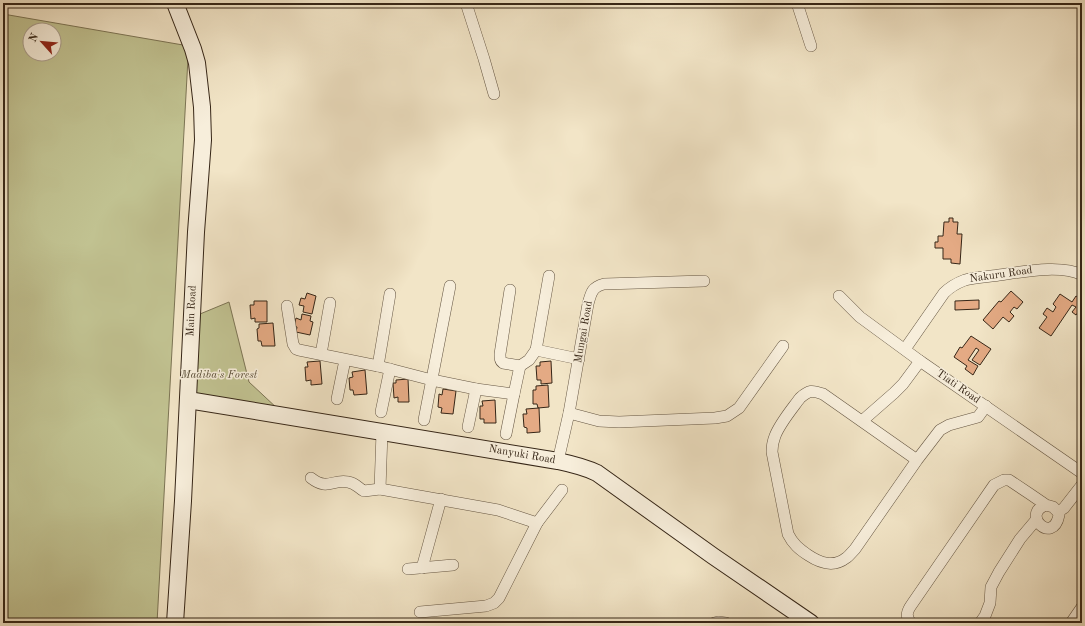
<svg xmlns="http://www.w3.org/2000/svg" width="1085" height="626" viewBox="0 0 1085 626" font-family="'Old Standard TT',serif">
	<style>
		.green { fill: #c1c291; stroke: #7c7454; fill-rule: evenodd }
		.building { fill: #e4aa84; stroke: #362617 }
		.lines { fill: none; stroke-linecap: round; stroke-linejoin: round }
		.street-casing { stroke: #655643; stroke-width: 12 }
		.secondary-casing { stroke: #362617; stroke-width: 18 }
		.street { stroke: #f7eedb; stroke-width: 11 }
		.secondary { stroke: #f7eedb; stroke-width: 16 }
		.labels { text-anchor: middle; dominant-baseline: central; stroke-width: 3; stroke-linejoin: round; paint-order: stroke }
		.street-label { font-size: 11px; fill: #362617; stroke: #f7eedb }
		.park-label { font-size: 11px; font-style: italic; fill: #594d36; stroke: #f7eedb }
	</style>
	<rect width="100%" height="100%" fill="#f2e5c7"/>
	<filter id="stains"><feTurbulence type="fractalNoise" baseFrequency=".005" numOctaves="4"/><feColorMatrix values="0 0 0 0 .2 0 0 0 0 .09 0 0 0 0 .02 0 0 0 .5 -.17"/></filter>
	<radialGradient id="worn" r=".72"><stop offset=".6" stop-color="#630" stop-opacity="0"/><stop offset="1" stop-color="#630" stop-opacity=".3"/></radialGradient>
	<g class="green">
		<path d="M 3,14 L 183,45 L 188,58 L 157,623 L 3,623 ZM 30,30 L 54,30 L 54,54 L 30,54 Z"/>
		<path d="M 229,302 L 249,382 L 279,410 L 193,394 L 200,314 Z"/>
	</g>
	<g class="building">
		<path d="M 949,218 L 953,218 L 953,222 L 958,222 L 957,234 L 962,234 L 960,264 L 951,263 L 951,259 L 943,259 L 943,248 L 935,248 L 935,242 L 938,242 L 938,236 L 943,236 L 944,222 L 949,222 Z"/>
		<path d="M 1011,291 L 1023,302 L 1017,309 L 1014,307 L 1010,312 L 1014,316 L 1009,322 L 1003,317 L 993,329 L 983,320 L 999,301 L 1001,302 Z"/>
		<path d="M 307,293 L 316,296 L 312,314 L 303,312 L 304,306 L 299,305 L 301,298 L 305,299 Z"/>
		<path d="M 1060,294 L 1072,302 L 1076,296 L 1082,299 L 1082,307 L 1076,315 L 1072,312 L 1076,307 L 1072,305 L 1051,336 L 1039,328 L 1047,317 L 1043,314 L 1047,308 L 1053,312 L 1056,307 L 1053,304 Z"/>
		<path d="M 979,300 L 979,309 L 955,310 L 955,301 Z"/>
		<path d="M 254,301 L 267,301 L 267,322 L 255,322 L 255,318 L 251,319 L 250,305 L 254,305 Z"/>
		<path d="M 302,314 L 311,316 L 310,321 L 313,322 L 310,335 L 296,332 L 297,327 L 294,326 L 296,318 L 301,320 Z"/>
		<path d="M 273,323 L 275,346 L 262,346 L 261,341 L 258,341 L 257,329 L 259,328 L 259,324 Z"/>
		<path d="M 971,336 L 991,349 L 980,365 L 972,360 L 979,350 L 976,348 L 968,360 L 978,366 L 973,375 L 965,369 L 967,366 L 954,357 L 960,347 L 962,348 Z"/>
		<path d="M 320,361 L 322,384 L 311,385 L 311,380 L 306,381 L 305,367 L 308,367 L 307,362 Z"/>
		<path d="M 551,361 L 552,383 L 541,384 L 541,380 L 537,380 L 536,366 L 540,366 L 540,362 Z"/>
		<path d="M 365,370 L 367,394 L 354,395 L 353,390 L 350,390 L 349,378 L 353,377 L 352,372 Z"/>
		<path d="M 408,379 L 409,402 L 398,402 L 398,397 L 394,398 L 393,383 L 396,383 L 396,380 Z"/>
		<path d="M 548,385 L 549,407 L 538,408 L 537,404 L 533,404 L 533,390 L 536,390 L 536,386 Z"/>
		<path d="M 443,389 L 456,391 L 453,414 L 441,413 L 442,408 L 438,407 L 439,394 L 442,395 Z"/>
		<path d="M 495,400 L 496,423 L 484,423 L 484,419 L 480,419 L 480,406 L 483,406 L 482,401 Z"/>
		<path d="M 539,408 L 540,432 L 527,433 L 527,428 L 524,427 L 523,414 L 527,414 L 526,409 Z"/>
	</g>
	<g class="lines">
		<defs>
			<g id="street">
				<path d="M 466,3 L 484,59 L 494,94"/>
				<path d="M 797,3 L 811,46"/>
				<path d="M 510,290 L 500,354 C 500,358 500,361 503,363 L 520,366"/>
				<path d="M 839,296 L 860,317 L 920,361 L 1082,473"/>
				<path d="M 287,306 L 293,344 L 296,349 L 299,350 L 378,366 L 432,380 L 476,389 L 514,394 L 520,366 L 529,360 L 536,350 L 579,359"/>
				<path d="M 905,349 L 944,293 C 950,287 957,283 965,280 C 976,277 987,277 999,275 C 1022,272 1061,264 1082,275"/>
				<path d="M 536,350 L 549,276"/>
				<path d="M 321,354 L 330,303"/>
				<path d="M 378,366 L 390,294"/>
				<path d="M 337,399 L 345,360"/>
				<path d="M 381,412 L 390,369"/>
				<path d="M 569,413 L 599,421 L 619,422 L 715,418 L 727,416 L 739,408 L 783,346"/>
				<path d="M 424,420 L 450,286"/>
				<path d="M 862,421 L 894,393 L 903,384 L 920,361"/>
				<path d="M 468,427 L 476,389"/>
				<path d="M 506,434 L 514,394"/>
				<path d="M 917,460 L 823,394 C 812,390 809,390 800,398 C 792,409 780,423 775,436 C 773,441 772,446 772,452 L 788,534 C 793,544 799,549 808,555 C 820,563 833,568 846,558 C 849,556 852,552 855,549 L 917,460 L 940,430 L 949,425 L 978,417 L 986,406"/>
				<path d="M 558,461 L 569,413 L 588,304 C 591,293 592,287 604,284 L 704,281"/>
				<path d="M 311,478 C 328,491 332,479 348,482 C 356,483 358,488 364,491 L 380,489 L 498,510 L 537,523 L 499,598 L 494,603 L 486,606 L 420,612"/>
				<path d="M 380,489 L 382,432"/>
				<path d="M 1058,512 L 1064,508 L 1082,485"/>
				<path d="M 537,523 L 562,490"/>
				<path d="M 422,568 L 441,499"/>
				<path d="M 408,569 L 453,565"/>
				<path d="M 714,623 L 718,622 L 726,623"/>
				<path d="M 911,623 C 905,616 907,611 912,604 L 994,485 L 1004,480 L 1009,480 L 1030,494 L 1046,505 L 1053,507 L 1058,512 L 1059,515 C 1053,546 1020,514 1046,505"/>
				<path d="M 980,623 L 985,616 L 990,603 L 991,587 L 999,572 L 1020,539 L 1036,520"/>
				<path d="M 1071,623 L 1082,607"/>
			</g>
			<g id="secondary">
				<path d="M 175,3 L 193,49 L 197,63 L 202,107 L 203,140 L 196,232 L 183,501 L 175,623"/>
				<path d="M 188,400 L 558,461 C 572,464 585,467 597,473 L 713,556 L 811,623"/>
			</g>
		</defs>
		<use href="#street" class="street-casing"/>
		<use href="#secondary" class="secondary-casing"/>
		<use href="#street" class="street"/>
		<use href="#secondary" class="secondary"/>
	</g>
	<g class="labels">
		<g class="street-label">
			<text transform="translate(1001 275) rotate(-8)">Nakuru Road</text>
			<text transform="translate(192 311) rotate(-87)">Main Road</text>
			<text transform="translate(584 332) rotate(-80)">Mungai Road</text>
			<text transform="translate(958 387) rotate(35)">Tiati Road</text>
			<text transform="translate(522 455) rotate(10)">Nanyuki Road</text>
		</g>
		<g class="park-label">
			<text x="219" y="375">Madiba's Forest</text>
		</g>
	</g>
	<rect width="1085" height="626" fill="none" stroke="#f2e5c7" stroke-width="16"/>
	<rect x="4" y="4" width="1077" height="618" fill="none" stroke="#362617" stroke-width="2"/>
	<rect x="8" y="8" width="1069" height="610" fill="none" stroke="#362617"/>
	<g transform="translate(42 42) rotate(297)"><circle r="19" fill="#f7eedb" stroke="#aa9e8d"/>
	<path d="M0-3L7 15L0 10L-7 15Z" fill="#8f2418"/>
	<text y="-6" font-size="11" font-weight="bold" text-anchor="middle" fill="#362617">N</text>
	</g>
	<rect width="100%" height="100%" filter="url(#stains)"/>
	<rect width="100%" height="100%" fill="url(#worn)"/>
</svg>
